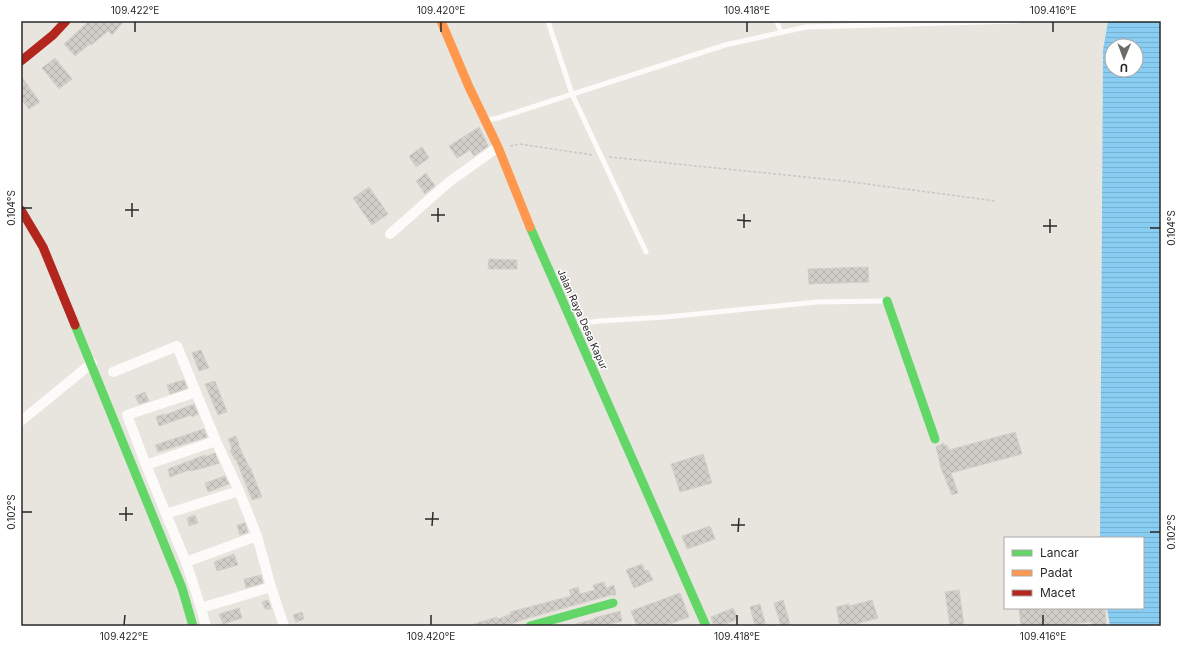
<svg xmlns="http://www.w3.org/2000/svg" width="1182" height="647" viewBox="0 0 1182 647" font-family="Inter,sans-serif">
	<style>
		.water { fill: url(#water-rules); fill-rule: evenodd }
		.building { fill: url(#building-cross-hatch); stroke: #d3d0ca }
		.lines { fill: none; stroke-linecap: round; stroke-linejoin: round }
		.path { stroke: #c8c7c6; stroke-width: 1.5; stroke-dasharray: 3 2; stroke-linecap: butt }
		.lane { stroke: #fcfbfa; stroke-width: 5 }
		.street { stroke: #fcfbfa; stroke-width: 10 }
		.fast { stroke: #63d668; stroke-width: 9 }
		.slow { stroke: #ff974d; stroke-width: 9 }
		.jam { stroke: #b3261e; stroke-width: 9 }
		.ticks { fill: none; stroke: #292929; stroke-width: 1.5 }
		.labels { text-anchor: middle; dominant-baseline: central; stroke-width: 3; stroke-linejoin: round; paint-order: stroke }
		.street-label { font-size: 10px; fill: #292929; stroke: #fff }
		.neatline { fill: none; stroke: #292929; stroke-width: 1.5 }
		.ticks-label { font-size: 10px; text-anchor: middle; fill: #292929 }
	</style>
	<defs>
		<pattern id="water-rules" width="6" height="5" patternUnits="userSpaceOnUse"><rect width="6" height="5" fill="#89cef2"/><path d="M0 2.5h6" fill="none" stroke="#76b1d0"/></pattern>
		<pattern id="building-cross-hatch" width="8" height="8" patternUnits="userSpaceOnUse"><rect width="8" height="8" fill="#d1cec9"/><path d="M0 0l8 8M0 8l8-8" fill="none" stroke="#b3b1ad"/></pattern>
	</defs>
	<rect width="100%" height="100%" fill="#e8e5de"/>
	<path class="water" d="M 1108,21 L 1161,21 L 1161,626 L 1110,626 L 1107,608 L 1143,608 L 1143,538 L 1100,538 L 1103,50 ZM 1112,46 L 1136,46 L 1136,70 L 1112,70 Z"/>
	<g class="building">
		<path d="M 89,21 L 124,21 L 112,35 L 108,31 L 91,45 L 90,44 L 75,56 L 64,44 Z"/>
		<path d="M 55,58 L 72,79 L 59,89 L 42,68 Z"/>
		<path d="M 21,76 L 40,102 L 29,109 L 21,99 Z"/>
		<path d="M 479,127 L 488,146 L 474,156 L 470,150 L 457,158 L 449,146 Z"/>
		<path d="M 422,147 L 429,158 L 416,167 L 409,156 Z"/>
		<path d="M 426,173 L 435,186 L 425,194 L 416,181 Z"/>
		<path d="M 369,187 L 388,214 L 372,225 L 353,198 Z"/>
		<path d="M 489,259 L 517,260 L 517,269 L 488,269 Z"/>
		<path d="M 868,267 L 869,282 L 809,284 L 808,269 Z"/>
		<path d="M 201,350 L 209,368 L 199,371 L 192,353 Z"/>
		<path d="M 184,380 L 187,388 L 170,394 L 167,385 Z"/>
		<path d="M 215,381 L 227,412 L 218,415 L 205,384 Z"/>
		<path d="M 145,392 L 149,401 L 139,404 L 135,396 Z"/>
		<path d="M 194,404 L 198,414 L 192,417 L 191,415 L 159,426 L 156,417 L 164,414 L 165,415 Z"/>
		<path d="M 204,429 L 207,437 L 158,452 L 155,445 Z"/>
		<path d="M 1015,432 L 1022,454 L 951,473 L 958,493 L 952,495 L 941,468 L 936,447 L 944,443 L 944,446 L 947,445 L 949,450 Z"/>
		<path d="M 236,436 L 239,444 L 238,444 L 249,467 L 250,467 L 262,497 L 252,500 L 236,459 L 235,460 L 230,450 L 232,449 L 228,439 Z"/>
		<path d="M 215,453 L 219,463 L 200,469 L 190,471 L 189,470 L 170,477 L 168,469 L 205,455 L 205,457 Z"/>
		<path d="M 703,454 L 712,483 L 680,492 L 671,464 Z"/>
		<path d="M 225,476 L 229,484 L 208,492 L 205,483 Z"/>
		<path d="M 195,515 L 198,523 L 189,526 L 187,518 Z"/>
		<path d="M 245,523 L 248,532 L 240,535 L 237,525 Z"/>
		<path d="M 710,526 L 715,539 L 687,549 L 682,536 Z"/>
		<path d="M 234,554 L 238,565 L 217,571 L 214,562 Z"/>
		<path d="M 642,564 L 645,571 L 648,570 L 653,580 L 634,588 L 626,570 Z"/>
		<path d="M 261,575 L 263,583 L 246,588 L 244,579 Z"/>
		<path d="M 604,582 L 606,588 L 614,585 L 616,595 L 611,595 L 528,618 L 506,626 L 474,626 L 474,624 L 497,617 L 498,619 L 511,614 L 510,612 L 571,596 L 569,590 L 578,587 L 580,594 L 595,590 L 593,585 Z"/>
		<path d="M 959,590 L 964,625 L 950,626 L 945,592 Z"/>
		<path d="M 680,593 L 689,617 L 664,626 L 637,626 L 631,611 Z"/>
		<path d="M 268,600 L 271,609 L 265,609 L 262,602 Z"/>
		<path d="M 783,600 L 790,624 L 781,626 L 774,603 Z"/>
		<path d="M 872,600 L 878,618 L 852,625 L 852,626 L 840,626 L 836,607 L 849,604 L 849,606 Z"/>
		<path d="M 760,604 L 766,626 L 755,626 L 750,607 Z"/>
		<path d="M 239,608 L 242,618 L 223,624 L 219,614 Z"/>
		<path d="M 733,608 L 738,619 L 720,626 L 714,626 L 711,617 Z"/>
		<path d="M 1040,608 L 1040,610 L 1068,608 L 1105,608 L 1106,625 L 1092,626 L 1091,622 L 1048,626 L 1021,626 L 1019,609 Z"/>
		<path d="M 620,611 L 622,621 L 602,626 L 577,626 L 576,624 L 594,619 L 594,618 Z"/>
		<path d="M 302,612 L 304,619 L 296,622 L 293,615 Z"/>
	</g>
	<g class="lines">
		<g class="path">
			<path d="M 510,146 L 520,144 L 593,155"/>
			<path d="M 609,157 L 844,181 L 996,201"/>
		</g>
		<g class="lane">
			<path d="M 548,21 L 572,94 L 646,252"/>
			<path d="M 777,21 L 781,33"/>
			<path d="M 487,120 L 498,118 L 725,45 L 806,27 L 1017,21"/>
			<path d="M 574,326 L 585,323 L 599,321 L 666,317 L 817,302 L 886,301"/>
		</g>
		<g class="street">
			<path d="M 390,234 L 449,182 L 498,147"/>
			<path d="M 113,372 L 177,346 L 216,441 L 239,491 L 257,536 L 271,587 L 284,626"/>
			<path d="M 21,421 L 92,363"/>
			<path d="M 216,441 L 146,465 L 166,514 L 239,491"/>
			<path d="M 146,465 L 127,415 L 196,392"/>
			<path d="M 166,514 L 186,562"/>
			<path d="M 201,608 L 186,562 L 257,536"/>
			<path d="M 206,626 L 201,608 L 271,587"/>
		</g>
		<g class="fast">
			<path d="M 530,227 L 706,626"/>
			<path d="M 887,301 L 935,439"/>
			<path d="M 75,325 L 182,588 L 193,626"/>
			<path d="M 530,626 L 613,603"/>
		</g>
		<path class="slow" d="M 441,21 L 469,87 L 498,147 L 530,227"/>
		<g class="jam">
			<path d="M 21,61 L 53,35 L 66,21"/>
			<path d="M 21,210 L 43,247 L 75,325"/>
		</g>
	</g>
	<path class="ticks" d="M 135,32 L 135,22M 441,32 L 441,22M 747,32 L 747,22M 1053,32 L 1053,22M 22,208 L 32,208M 125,210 L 139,210M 431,215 L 445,215M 132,217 L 132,203M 737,220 L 751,221M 438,222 L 438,208M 1043,226 L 1057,226M 744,228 L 744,214M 1150,228 L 1160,228M 1050,233 L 1050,219M 22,512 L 32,512M 119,514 L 133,514M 425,519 L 439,519M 126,521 L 126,507M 731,525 L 745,525M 432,526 L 433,512M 738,532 L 739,518M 1150,532 L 1160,532M 124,625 L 125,615M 431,625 L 431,615M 737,625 L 737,615M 1043,625 L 1043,615"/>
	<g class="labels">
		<g class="street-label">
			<text transform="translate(583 319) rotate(66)">Jalan Raya Desa Kapur</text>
		</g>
	</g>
	<rect width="1182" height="647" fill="none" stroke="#ffffff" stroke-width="44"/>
	<rect x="1004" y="537" width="140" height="72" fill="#ffffff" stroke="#a9a9a9"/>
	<rect x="1012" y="550" width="20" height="6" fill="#63d668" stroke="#a9a9a9"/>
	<text x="1040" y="557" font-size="12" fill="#292929">Lancar</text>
	<rect x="1012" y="570" width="20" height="6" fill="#ff974d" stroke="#a9a9a9"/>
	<text x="1040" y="577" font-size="12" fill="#292929">Padat</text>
	<rect x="1012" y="590" width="20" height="6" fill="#b3261e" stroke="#a9a9a9"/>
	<text x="1040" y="597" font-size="12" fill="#292929">Macet</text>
	<g transform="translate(1124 58) rotate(181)"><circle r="19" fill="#ffffff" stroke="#a9a9a9"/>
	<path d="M0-3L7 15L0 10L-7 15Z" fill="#6c6b68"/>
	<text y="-6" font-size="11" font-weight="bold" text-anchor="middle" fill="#292929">U</text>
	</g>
	<rect x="22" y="22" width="1138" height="603" class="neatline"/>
	<g class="ticks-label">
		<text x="135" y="14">109.422°E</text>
		<text x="441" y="14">109.420°E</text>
		<text x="747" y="14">109.418°E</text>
		<text x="1053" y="14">109.416°E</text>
		<text transform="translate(11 208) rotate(-90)" y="4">0.104°S</text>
		<text transform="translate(1171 228) rotate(-90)" y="4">0.104°S</text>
		<text transform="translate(11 512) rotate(-90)" y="4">0.102°S</text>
		<text transform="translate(1171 532) rotate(-90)" y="4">0.102°S</text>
		<text x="124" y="640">109.422°E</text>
		<text x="431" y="640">109.420°E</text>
		<text x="737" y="640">109.418°E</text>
		<text x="1043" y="640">109.416°E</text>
	</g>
</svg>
